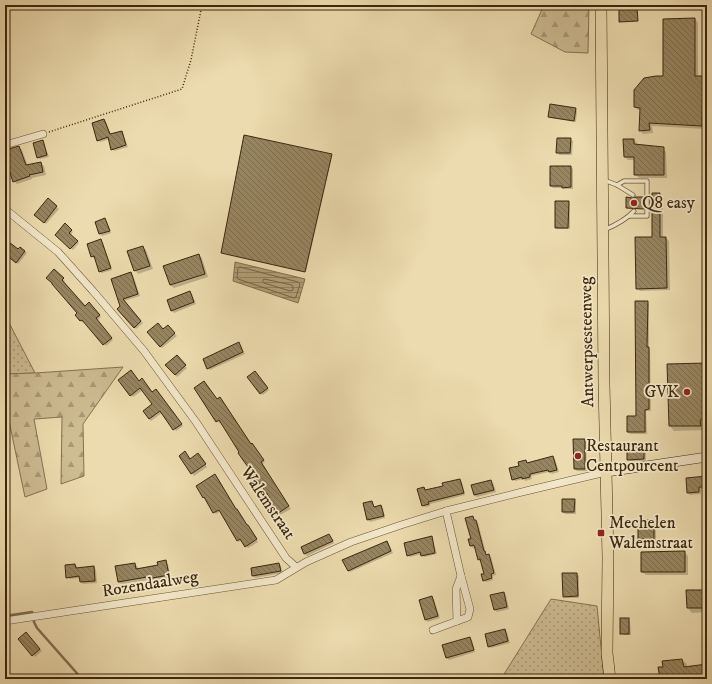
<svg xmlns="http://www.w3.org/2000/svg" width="712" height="684" viewBox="0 0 712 684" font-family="'IM FELL DW Pica',serif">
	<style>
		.green { fill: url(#green-dots); stroke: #847250 }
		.forest { fill: url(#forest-firs); stroke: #847250 }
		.water { fill: url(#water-rules); stroke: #816e4d }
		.shadow { fill: #0003 }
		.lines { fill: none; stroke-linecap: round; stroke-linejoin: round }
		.shore { stroke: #766242; stroke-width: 1 }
		.stream { stroke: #816e4d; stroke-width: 2.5 }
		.building { fill: url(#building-back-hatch); stroke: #3b270d }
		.lane-casing { stroke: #675435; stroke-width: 5 }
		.street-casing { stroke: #675435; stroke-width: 8 }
		.secondary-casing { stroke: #3b270d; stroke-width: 10 }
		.primary-casing { stroke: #3b270d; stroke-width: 12 }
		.path { stroke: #3b270d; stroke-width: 1.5; stroke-dasharray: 1 2; stroke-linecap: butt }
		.lane { stroke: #f3e8ca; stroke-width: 3.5 }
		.street { stroke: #f3e8ca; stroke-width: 7 }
		.secondary { stroke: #f3e8ca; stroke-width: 9 }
		.primary { stroke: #ecdbae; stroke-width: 11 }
		.poi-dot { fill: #8f2418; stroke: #f3e8ca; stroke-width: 1.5 }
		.labels { text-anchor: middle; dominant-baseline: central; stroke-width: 3.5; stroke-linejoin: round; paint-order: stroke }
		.poi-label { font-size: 17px; fill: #3b270d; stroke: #f3e8ca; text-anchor: start }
		.street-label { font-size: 17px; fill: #3b270d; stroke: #f3e8ca }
	</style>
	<defs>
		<pattern id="green-dots" width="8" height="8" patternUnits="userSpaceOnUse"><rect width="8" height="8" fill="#cebc93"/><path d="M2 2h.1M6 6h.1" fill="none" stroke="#a89976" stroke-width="1.8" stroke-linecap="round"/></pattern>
		<pattern id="forest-firs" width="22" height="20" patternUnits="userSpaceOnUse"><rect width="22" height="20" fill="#cebc93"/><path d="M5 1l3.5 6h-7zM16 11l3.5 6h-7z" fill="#a89976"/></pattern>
		<pattern id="water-rules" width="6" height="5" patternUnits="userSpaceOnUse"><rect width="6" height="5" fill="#b09e77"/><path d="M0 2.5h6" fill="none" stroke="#908160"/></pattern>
		<pattern id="building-back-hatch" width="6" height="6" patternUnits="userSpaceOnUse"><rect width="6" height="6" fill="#978561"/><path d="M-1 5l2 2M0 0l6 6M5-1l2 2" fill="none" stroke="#7c6d4e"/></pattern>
	</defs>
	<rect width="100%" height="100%" fill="#ecdbae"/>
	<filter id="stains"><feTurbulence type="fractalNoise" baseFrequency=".005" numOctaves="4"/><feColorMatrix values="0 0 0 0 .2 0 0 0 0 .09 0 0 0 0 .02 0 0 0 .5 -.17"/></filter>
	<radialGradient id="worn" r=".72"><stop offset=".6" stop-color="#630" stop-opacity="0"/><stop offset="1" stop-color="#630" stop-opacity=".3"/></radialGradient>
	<g class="green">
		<path d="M 5,315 L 35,373 L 5,374 Z"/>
		<path d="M 551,599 L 597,606 L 604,679 L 501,679 Z"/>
	</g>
	<g class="forest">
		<path d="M 544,5 L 589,5 L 588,53 L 565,52 L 531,34 Z"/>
		<path d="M 123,367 L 83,424 L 84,476 L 61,484 L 62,417 L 34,419 L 47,489 L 25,497 L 5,402 L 5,374 L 35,373 Z"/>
	</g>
	<path class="water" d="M 235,262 L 305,279 L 298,303 L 233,281 Z"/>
	<g class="shadow">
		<path d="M 637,5 L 643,5 L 643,9 Z"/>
		<path d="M 695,19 L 698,23 L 698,77 L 702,77 L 706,80 L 705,129 L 652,126 L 653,133 L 643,134 L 640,130 L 641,110 L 638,110 L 635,107 L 664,77 Z"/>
		<path d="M 575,109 L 577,111 L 576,122 L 551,118 L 549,116 Z"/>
		<path d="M 104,120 L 106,122 L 111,135 L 121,132 L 123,134 L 128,147 L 114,151 L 112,149 L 110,139 L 100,142 L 98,140 Z"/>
		<path d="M 570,139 L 573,141 L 572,155 L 559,155 L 557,152 Z"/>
		<path d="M 624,140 L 634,140 L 637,143 L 637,145 L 663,148 L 666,152 L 667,178 L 639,178 L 635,174 L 635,160 L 628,160 L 625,157 Z"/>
		<path d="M 42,141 L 44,143 L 49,157 L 40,159 L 38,157 Z"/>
		<path d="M 19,147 L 22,150 L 28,166 L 41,163 L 44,166 L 46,175 L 32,178 L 32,179 L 17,184 L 14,181 L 5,155 L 5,151 Z"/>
		<path d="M 332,155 L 332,156 L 306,272 L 222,253 Z"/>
		<path d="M 571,167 L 573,169 L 573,189 L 565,189 L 563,188 L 553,188 L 551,186 Z"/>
		<path d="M 660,194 L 663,197 L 663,238 L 666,238 L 669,241 L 670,290 L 640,291 L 637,288 L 653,238 Z"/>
		<path d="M 48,200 L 59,209 L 46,224 L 38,217 Z"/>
		<path d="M 568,202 L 570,204 L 570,229 L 558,229 L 556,227 Z"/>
		<path d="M 105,220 L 107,222 L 111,233 L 102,236 L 100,234 L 96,223 Z"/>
		<path d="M 65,225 L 73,232 L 70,236 L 79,243 L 73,250 L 56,235 Z"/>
		<path d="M 5,240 L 18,251 L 21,248 L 27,253 L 18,264 L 6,254 L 5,256 Z"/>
		<path d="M 101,241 L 103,243 L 112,270 L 102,273 L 99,271 L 95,258 L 94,258 L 92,256 Z"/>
		<path d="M 143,247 L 146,250 L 153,269 L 138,274 L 135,270 Z"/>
		<path d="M 199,255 L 202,258 L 208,277 L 174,288 L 170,285 Z"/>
		<path d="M 54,271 L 65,281 L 64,282 L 86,307 L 89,304 L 101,317 L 97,321 L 113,340 L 106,346 L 85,321 L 83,323 L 76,315 L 79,313 Z"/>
		<path d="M 131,274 L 133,275 L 140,296 L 124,301 L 143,323 L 136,329 L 119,309 L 121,307 L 112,280 Z"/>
		<path d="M 190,292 L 192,294 L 196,304 L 174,313 L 172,311 L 168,301 Z"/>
		<path d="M 647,302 L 649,304 L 649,348 L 650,350 L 651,411 L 646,411 L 647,434 L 630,434 L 628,432 L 637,416 Z"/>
		<path d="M 168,326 L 177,336 L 162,348 L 148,333 L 163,330 Z"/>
		<path d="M 239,344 L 241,346 L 245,354 L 210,370 L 208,368 Z"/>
		<path d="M 177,356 L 187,368 L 177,377 L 167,365 Z"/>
		<path d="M 707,364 L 707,424 L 705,424 L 705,430 L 674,431 L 670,426 Z"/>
		<path d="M 257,375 L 269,390 L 263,395 L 249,378 Z"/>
		<path d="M 139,382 L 152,393 L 158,392 L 183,426 L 176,431 L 162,413 L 151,421 L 149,419 L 154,405 L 143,390 L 133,397 L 131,395 Z"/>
		<path d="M 195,388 L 217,400 L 222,400 L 252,445 L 254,446 L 265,462 L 262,464 L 291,509 L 280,515 L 278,513 L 269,499 L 271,498 L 221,422 L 219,423 L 217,421 Z"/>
		<path d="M 584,440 L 586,442 L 587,471 L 577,471 L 575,469 Z"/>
		<path d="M 644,447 L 646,449 L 646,461 L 630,461 L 628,459 Z"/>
		<path d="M 187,455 L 190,460 L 200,457 L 207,467 L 194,476 L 180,456 Z"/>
		<path d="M 553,457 L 555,459 L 559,472 L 552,474 L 549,472 L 531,476 L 532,479 L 525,481 L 524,479 L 515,481 L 513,479 L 520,467 L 526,461 L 528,463 Z"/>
		<path d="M 217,477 L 237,510 L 239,512 L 258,542 L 248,548 L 242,540 L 239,542 L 237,540 L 221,511 L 216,514 L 204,497 Z"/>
		<path d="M 707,478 L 707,489 L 701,489 L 701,494 L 690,495 L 688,493 Z"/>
		<path d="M 460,480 L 462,482 L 465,495 L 430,504 L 430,506 L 425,507 L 423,505 L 424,488 L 426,491 L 444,486 Z"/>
		<path d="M 491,481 L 493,483 L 496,492 L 477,497 L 474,495 Z"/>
		<path d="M 574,500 L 576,502 L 576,514 L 565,514 L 563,512 Z"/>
		<path d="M 371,502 L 373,504 L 375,508 L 381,506 L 383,508 L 385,518 L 370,522 L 368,520 L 364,504 Z"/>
		<path d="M 472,518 L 475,521 L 476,521 L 478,523 L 486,553 L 487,555 L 489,555 L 491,557 L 496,575 L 492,576 L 493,580 L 486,582 L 484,580 L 485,574 L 481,562 L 479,560 L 475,547 L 473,548 L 470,546 L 469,540 L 472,539 Z"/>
		<path d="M 654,521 L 656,523 L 656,540 L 641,540 L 639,538 Z"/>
		<path d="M 329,535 L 331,537 L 334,543 L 307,556 L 305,554 L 302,547 Z"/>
		<path d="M 431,537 L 433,540 L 437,554 L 424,557 L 422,554 L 410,557 L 408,555 Z"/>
		<path d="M 387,542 L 389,544 L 393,553 L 350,572 L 348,570 Z"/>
		<path d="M 684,552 L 688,556 L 688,575 L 646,575 L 642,572 L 642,553 Z"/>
		<path d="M 165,561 L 168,564 L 171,578 L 151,582 L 149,580 L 121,584 L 118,582 L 135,564 L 138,567 L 138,570 L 159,566 Z"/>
		<path d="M 279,564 L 281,566 L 282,573 L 255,578 L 253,576 Z"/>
		<path d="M 75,565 L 77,567 L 77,569 L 94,567 L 96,570 L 97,583 L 83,584 L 81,582 L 80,578 L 70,579 L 67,577 Z"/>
		<path d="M 704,566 L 707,566 L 707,612 L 692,613 L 688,608 L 705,591 Z"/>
		<path d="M 577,574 L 579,576 L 579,598 L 566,598 L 564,596 Z"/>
		<path d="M 504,593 L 506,595 L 509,609 L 497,612 L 495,610 L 492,596 Z"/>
		<path d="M 432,597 L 434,599 L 440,618 L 428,622 L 426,620 Z"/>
		<path d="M 628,619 L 630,621 L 631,635 L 623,635 L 621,633 Z"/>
		<path d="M 505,630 L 507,632 L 510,643 L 491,648 L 489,646 Z"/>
		<path d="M 26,633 L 42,651 L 35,657 L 19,639 Z"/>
		<path d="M 470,638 L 472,640 L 475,652 L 449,660 L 447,658 Z"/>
		<path d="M 682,660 L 687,664 L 687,668 L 707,665 L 707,679 L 661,679 L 664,668 Z"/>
	</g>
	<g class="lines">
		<g class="shore">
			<path d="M 240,267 L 298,282 L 300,284 L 296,297 L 294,298 L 238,279 L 237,277 L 238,269 Z"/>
			<path d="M 264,279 L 292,285 L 293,287 L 293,290 L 290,291 L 264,283 L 263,281 Z"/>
		</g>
		<path class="stream" d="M 5,616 L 32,612 L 34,622 L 37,628 L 82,679"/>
	</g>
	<g class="building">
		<path d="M 619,8 L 637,8 L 638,21 L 619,22 Z"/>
		<path d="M 695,18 L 695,76 L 703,76 L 702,126 L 649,123 L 650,130 L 639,131 L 640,108 L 634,107 L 634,90 L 644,78 L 656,76 L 663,76 L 663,19 Z"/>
		<path d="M 550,104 L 576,108 L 574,121 L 548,117 Z"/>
		<path d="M 104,119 L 110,134 L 122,131 L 126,145 L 111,150 L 108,137 L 97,141 L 92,123 Z"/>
		<path d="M 244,135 L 332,154 L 305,272 L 221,253 Z"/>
		<path d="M 557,138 L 571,138 L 570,153 L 556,153 Z"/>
		<path d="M 623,139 L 634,139 L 634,144 L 664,147 L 664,175 L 634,175 L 634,157 L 624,157 Z"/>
		<path d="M 43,140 L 47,155 L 37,158 L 33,143 Z"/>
		<path d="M 19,146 L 26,165 L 41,162 L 43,172 L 29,175 L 30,176 L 13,182 L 5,158 L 5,150 Z"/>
		<path d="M 550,166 L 571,166 L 571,187 L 562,188 L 562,186 L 550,186 Z"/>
		<path d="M 652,193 L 660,193 L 660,237 L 666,237 L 667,288 L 636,289 L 635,237 L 652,237 L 652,209 L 650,209 L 650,197 L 652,198 Z"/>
		<path d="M 626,197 L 633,198 L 635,197 L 644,197 L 644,209 L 626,208 Z"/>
		<path d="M 48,198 L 57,206 L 44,223 L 34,215 Z"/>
		<path d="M 555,201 L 569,201 L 568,228 L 555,228 Z"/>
		<path d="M 105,218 L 110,231 L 99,234 L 95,222 Z"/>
		<path d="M 65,223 L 72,230 L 69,233 L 78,241 L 70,249 L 55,235 Z"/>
		<path d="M 5,239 L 18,249 L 20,247 L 25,251 L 16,263 L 5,254 Z"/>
		<path d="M 101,239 L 111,268 L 99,272 L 94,256 L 91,257 L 87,244 Z"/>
		<path d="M 143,246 L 150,266 L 134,271 L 127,251 Z"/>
		<path d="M 199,254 L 205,274 L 170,285 L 163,266 Z"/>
		<path d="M 54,269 L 64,278 L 62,280 L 85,306 L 89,302 L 100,315 L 96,318 L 112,338 L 103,345 L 82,320 L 80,321 L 75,315 L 77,313 L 52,284 L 52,283 L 46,278 Z"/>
		<path d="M 131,272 L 138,294 L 123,299 L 141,321 L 134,328 L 117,309 L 120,306 L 111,279 Z"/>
		<path d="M 190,291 L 194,302 L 171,311 L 167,300 Z"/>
		<path d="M 635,301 L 648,301 L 647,347 L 649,347 L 649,409 L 645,410 L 645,432 L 627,432 L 627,416 L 636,416 Z"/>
		<path d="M 158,323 L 163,329 L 168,325 L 175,333 L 160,347 L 147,332 Z"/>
		<path d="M 239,342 L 243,352 L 207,369 L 203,359 Z"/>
		<path d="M 177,355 L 186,365 L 175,375 L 165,365 Z"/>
		<path d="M 707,363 L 707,419 L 700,420 L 701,426 L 669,426 L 667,364 Z"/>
		<path d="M 131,370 L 139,381 L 142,378 L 152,392 L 156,389 L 182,424 L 173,430 L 160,411 L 149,419 L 143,411 L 152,404 L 140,388 L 130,396 L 118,380 Z"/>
		<path d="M 255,371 L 268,388 L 260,394 L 247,377 Z"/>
		<path d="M 204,381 L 217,399 L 220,397 L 251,444 L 252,443 L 264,460 L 261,462 L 289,506 L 277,514 L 268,499 L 270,498 L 238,453 L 239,452 L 219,420 L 216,422 L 194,388 Z"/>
		<path d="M 573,439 L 585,439 L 585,469 L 574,469 Z"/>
		<path d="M 644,446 L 644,459 L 627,460 L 627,447 Z"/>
		<path d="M 185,451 L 190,459 L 198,453 L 206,464 L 191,474 L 179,456 Z"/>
		<path d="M 553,456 L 557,470 L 549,472 L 548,470 L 530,474 L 530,477 L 522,479 L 522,477 L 512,480 L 509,468 L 519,466 L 518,462 L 526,460 L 527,463 Z"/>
		<path d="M 215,474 L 236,509 L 237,509 L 247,525 L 248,525 L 257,539 L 245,547 L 240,539 L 237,541 L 219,510 L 213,513 L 204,497 L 203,498 L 196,486 Z"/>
		<path d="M 707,476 L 707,487 L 699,487 L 699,492 L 687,493 L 686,478 Z"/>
		<path d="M 460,479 L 464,493 L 428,502 L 429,504 L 422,506 L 417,489 L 424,487 L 425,490 L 443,486 L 442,483 Z"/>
		<path d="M 491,480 L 494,490 L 474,495 L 471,485 Z"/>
		<path d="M 562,499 L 575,499 L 574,512 L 562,512 Z"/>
		<path d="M 372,501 L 374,507 L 381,505 L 384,516 L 367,520 L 363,503 Z"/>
		<path d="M 473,516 L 474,520 L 476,520 L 484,551 L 485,551 L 486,555 L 489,554 L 494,573 L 491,574 L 492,578 L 483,581 L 481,574 L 484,574 L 480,559 L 478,560 L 474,545 L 470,546 L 468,539 L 471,539 L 465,518 Z"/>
		<rect x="638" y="520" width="16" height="19"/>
		<path d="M 329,534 L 333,541 L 304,554 L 301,547 Z"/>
		<path d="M 432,536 L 435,553 L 421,556 L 420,552 L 407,556 L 404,543 Z"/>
		<path d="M 387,541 L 391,551 L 348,571 L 342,560 Z"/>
		<path d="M 685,551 L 685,572 L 641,572 L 641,552 Z"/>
		<path d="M 166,560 L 169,575 L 147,579 L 147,577 L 118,582 L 115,566 L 135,563 L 136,569 L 158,565 L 157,562 Z"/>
		<path d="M 279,563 L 281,571 L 252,576 L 251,568 Z"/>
		<path d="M 75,564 L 76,568 L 94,566 L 95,581 L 80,582 L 79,576 L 66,578 L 65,565 Z"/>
		<path d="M 562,573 L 577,573 L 578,596 L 563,597 Z"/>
		<path d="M 686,590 L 707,590 L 707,608 L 687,608 Z"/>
		<path d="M 504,592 L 507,607 L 494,610 L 490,595 Z"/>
		<path d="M 432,596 L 438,616 L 425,620 L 419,600 Z"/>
		<rect x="620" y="618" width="9" height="16"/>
		<path d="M 505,629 L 508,641 L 488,647 L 485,634 Z"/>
		<path d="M 26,632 L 40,649 L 32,656 L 18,639 Z"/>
		<path d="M 470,637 L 474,650 L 446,658 L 442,645 Z"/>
		<path d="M 682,659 L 684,667 L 707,664 L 707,679 L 660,679 L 658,667 L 663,667 L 662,661 Z"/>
	</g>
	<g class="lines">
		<defs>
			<g id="lane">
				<path d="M 604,180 L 617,185 L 633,195"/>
				<path d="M 617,185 L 624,181 L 647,181 L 647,216 L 629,216"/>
				<path d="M 604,230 C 616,225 626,220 634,211"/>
			</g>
			<g id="street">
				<path d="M 5,145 L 43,134"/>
				<path d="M 5,209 L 58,252 L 93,291 L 144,351 L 196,422 L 286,558 L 296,567"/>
				<path d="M 5,621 L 276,580 L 306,562 L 351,542 L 401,525 L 446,511 L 530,490 L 606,472"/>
				<path d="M 457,621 L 456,589 L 461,576"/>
				<path d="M 433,630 L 468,617 L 470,609 L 461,576 L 446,511"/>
			</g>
			<path id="secondary" d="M 606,472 L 707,457"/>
			<path id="primary" d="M 601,5 L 604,384 L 608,557 L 607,653 L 610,679"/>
		</defs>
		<use href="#lane" class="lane-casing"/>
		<use href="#street" class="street-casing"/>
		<use href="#secondary" class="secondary-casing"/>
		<use href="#primary" class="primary-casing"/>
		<path class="path" d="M 49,132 L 182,89 L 191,60 L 202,5"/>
		<use href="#lane" class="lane"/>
		<use href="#street" class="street"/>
		<use href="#secondary" class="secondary"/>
		<use href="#primary" class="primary"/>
	</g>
	<g class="poi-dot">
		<circle cx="634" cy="203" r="4"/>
		<circle cx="687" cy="392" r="4"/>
		<circle cx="578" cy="456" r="4"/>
		<rect x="597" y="529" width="8" height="8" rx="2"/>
	</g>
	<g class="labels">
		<g class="poi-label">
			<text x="642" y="203">Q8 easy</text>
			<text x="679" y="392" text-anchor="end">GVK</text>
			<text x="586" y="446">Restaurant<tspan x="586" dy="20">Centpourcent</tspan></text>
			<text x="609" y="523">Mechelen<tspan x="609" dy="20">Walemstraat</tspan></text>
		</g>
		<g class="street-label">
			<text transform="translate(587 342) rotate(-91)">Antwerpsesteenweg</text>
			<text transform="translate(268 503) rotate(56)">Walemstraat</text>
			<text transform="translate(150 584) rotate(-9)">Rozendaalweg</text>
		</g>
	</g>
	<rect width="712" height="684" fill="none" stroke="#ecdbae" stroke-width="20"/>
	<rect x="6" y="6" width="700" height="672" fill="none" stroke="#3b270d" stroke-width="2"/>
	<rect x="10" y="10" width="692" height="664" fill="none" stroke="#3b270d"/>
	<rect width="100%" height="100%" filter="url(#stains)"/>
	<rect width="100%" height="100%" fill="url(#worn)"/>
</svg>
